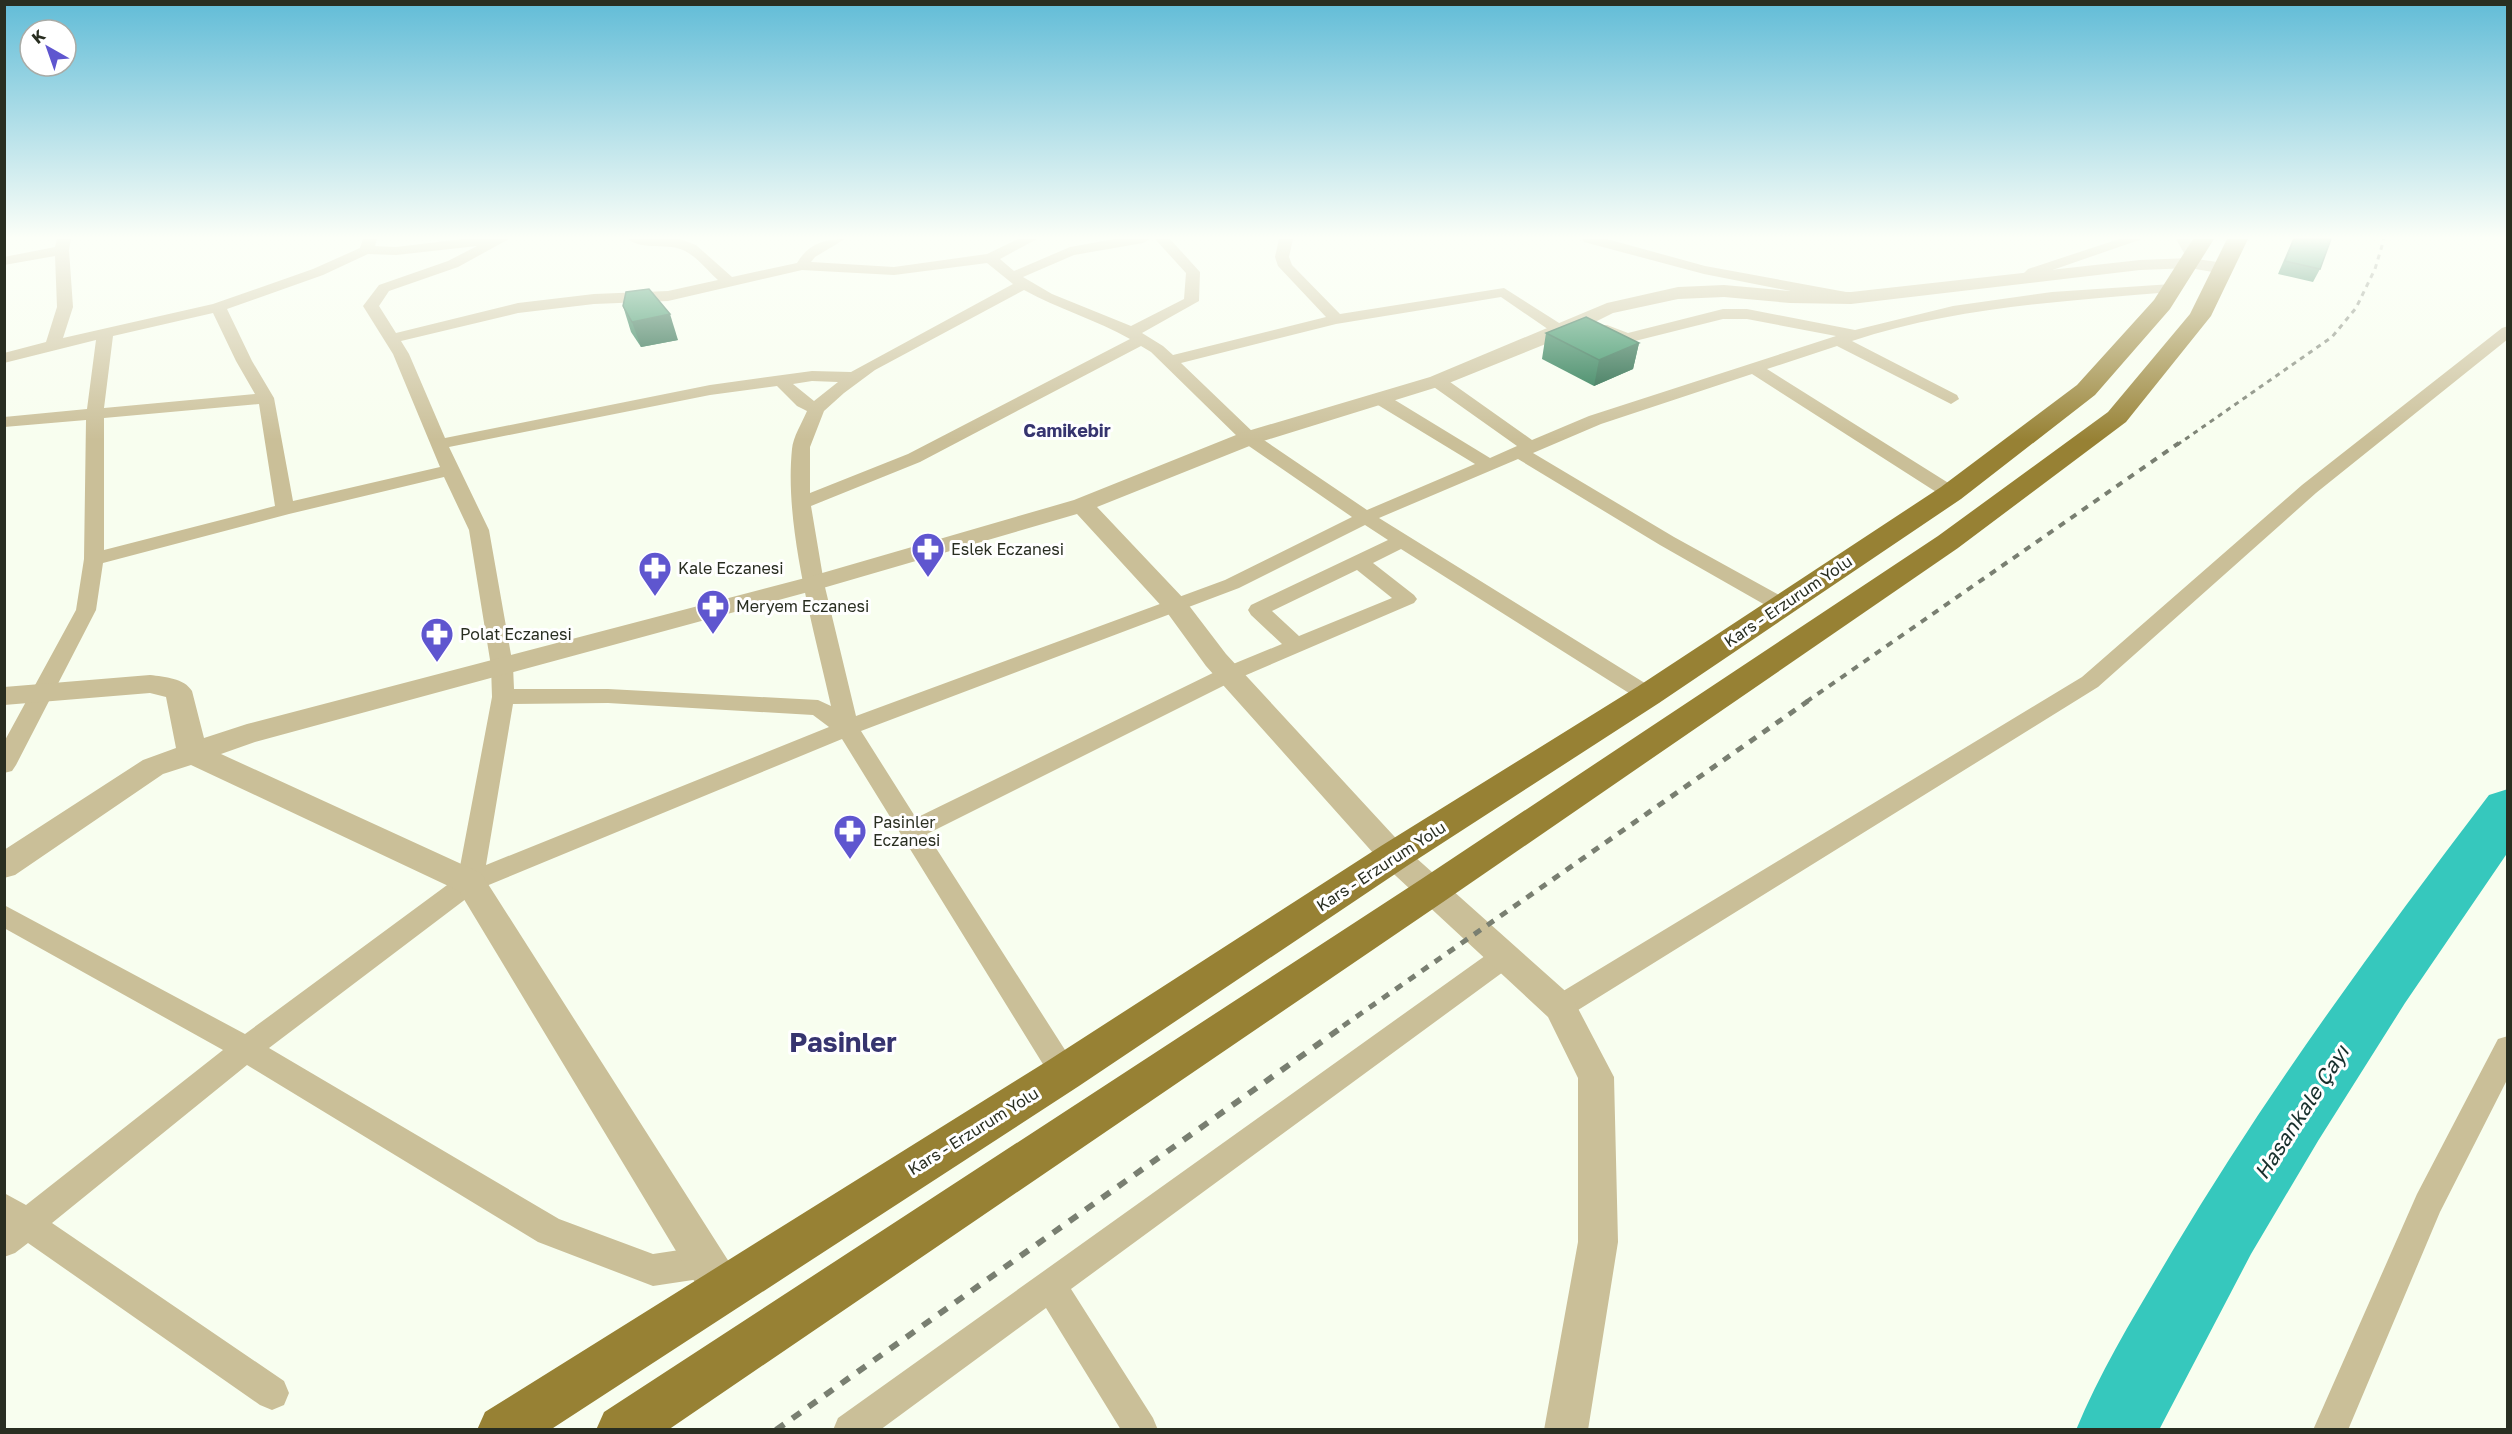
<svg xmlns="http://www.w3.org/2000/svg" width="2512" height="1434" viewBox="0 0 2512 1434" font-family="'Golos Text',sans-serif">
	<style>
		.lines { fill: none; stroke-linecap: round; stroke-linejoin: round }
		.river { fill: #36c8bd; fill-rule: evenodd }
		.minor { fill: #cabf98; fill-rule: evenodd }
		.tertiary { fill: #cabf98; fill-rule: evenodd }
		.trunk { fill: #978134; fill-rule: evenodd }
		.rail-far3 { stroke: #797f71; stroke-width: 3; stroke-dasharray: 5 5; stroke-linecap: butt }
		.rail-far2 { stroke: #797f71; stroke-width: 4; stroke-dasharray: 7 7; stroke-linecap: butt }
		.rail-far1 { stroke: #797f71; stroke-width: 5; stroke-dasharray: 8 8; stroke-linecap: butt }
		.rail { stroke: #797f71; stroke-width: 6; stroke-dasharray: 10 10; stroke-linecap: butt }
		.wall { fill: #166e43 }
		.shaded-wall { fill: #125a37 }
		.building { fill: #1a804e; stroke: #125a37; stroke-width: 1.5 }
		.labels { text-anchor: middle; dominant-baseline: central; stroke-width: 6; stroke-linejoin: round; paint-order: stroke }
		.poi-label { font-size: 16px; fill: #292e21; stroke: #fff; text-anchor: start }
		.street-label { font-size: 16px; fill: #292e21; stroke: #fff }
		.far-district-label { font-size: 18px; font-weight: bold; fill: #36346f; stroke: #fff }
		.near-water-label { font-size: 21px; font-style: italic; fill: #18302d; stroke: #fff }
		.near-district-label { font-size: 27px; font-weight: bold; fill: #36346f; stroke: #fff }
	</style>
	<rect width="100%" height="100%" fill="#f8feef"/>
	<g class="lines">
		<path class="river" d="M 2508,789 L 2508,852 L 2405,1003 L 2318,1141 L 2251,1254 L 2159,1430 L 2076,1430 C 2102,1367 2139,1308 2173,1250 C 2268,1091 2377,942 2489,795 Z"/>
		<g class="minor">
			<path d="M 57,239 L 71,239 L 69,250 L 73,307 L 63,338 L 213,304 L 313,269 L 360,248 L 363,239 L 377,239 L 375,246 L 396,247 L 462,239 L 509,239 L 458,267 L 389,291 L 379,306 L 396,333 L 518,303 L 594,294 L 668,291 L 718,280 C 708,271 697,257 685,251 C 669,242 642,251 628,239 L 680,239 L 696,245 L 732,277 L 797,263 C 808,244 824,239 845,239 L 815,257 L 811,262 L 894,267 L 987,254 L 1018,239 L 1037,239 L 1000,259 L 1014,271 L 1070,247 L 1114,239 L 1150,239 L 1143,243 L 1074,255 L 1023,277 L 1052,294 L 1131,326 L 1184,299 L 1186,273 L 1155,239 L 1170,239 L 1200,272 L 1199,301 L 1142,333 L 1163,346 L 1173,355 L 1326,317 L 1278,266 L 1275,257 L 1279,239 L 1293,239 L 1289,257 L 1292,265 L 1340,314 L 1504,288 L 1567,328 L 1569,331 L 1567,334 L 1555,334 L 1501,297 L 1336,324 L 1181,363 L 1255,434 L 1367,510 L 1475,464 L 1373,402 L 1371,398 L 1373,394 L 1385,394 L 1490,458 L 1517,446 L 1431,385 L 1429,381 L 1431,377 L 1443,377 L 1532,440 L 1589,416 L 1836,336 L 1747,319 L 1723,319 L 1627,343 L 1595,331 L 1593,328 L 1595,325 L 1607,325 L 1628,333 L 1723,309 L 1747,309 L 1855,330 L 1953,306 L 2052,292 L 2172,284 L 2179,288 L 2172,292 C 2065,301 1955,307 1852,341 L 1957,395 L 1959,399 L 1951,404 L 1837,346 L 1767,369 L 1958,489 L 1960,493 L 1958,497 L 1944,497 L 1752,374 L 1601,424 L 1533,453 L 1674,537 L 1788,600 L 1791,605 L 1788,610 L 1781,611 L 1774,610 L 1660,545 L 1518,459 L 1379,518 L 1656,690 L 1659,695 L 1656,700 L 1648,702 L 1640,700 L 1401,549 L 1373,563 L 1414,595 L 1417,599 L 1414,603 L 1237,679 L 927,834 L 1074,1064 L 1078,1073 L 1074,1082 L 1064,1086 L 1054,1082 L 842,739 L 479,889 L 269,1048 L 559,1219 L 653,1254 L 706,1246 L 717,1251 L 722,1262 L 717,1273 L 706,1278 L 653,1286 L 538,1242 L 247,1065 L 52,1223 L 284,1381 L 289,1393 L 284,1405 L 272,1410 L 260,1405 L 28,1243 L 15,1253 L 4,1257 L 4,1193 L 26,1205 L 223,1050 L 4,928 L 4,905 L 245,1034 L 458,877 L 492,697 L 491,666 L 469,530 L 444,477 L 289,514 L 103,563 L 96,610 L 16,765 L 12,771 L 4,773 L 4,742 L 76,610 L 84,559 L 86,420 L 4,427 L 4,417 L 87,409 L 96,340 L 4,363 L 4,353 L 46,342 L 57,307 L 55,256 L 4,265 L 4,257 L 55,247 ZM 477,246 L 448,261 L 379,285 L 363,306 L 393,354 L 440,467 L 293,501 L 274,398 L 252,361 L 227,309 L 323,275 L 368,254 L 396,255 ZM 987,263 L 1013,284 L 851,372 L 812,371 L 710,385 L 445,438 L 409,354 L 401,341 L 518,313 L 594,304 L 668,301 L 802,270 L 894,275 ZM 1024,290 C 1058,309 1097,320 1130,339 L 908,454 L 810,493 L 810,447 L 824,411 L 844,393 L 875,370 ZM 213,313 L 236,361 L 255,394 L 104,408 L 113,336 ZM 1141,346 L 1151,352 L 1243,442 L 1352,517 L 1225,580 L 856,716 L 824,583 L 811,506 L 920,462 ZM 812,381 L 838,382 L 814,401 L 793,384 ZM 777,386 L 797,406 L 807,411 C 802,423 793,437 792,449 C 784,527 814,629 831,706 L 818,700 L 608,689 L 514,689 L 513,666 L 489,530 L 449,447 L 710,395 ZM 259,404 L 275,506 L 104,550 L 104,418 ZM 1365,525 L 1388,540 L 1251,605 L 1248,610 L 1251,615 L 1282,644 L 1221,669 L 916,818 L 861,731 L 1239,588 ZM 1357,570 L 1392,598 L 1299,636 L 1272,611 ZM 608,703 L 813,715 L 829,727 L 486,865 L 513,704 Z"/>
			<path d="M 1582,239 L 1607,239 L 1705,266 L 1846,292 L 1854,297 L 1846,302 L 1704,274 L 1584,242 Z"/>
			<path d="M 2119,239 L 2142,239 L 2038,275 L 2030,282 L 2020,282 L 2018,279 L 2028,269 Z"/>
			<path d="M 2176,239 L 2190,239 L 2200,257 L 2198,260 L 2188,260 Z"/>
			<path d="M 2508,326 L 2508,339 L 2316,493 L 2098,687 L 1570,1015 L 1560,1019 L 1550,1015 L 1546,1007 L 1550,999 L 2082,677 L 2302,485 L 2502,328 Z"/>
			<path d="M 1505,945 L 1514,948 L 1518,956 L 1514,964 L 1071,1289 L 1153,1418 L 1158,1430 L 1121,1430 L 1046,1308 L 880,1430 L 833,1430 L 838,1418 L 1496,948 Z"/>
			<path d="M 2508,1036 L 2508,1078 L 2440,1212 L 2348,1430 L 2313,1430 L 2417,1194 L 2498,1039 Z"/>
		</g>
		<path class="tertiary" d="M 2190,258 L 2231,264 L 2233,268 L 2231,272 L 2224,274 L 2190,268 L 2140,270 L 1851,304 L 1790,303 L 1724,297 L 1678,299 L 1613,313 L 1573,333 L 1444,385 L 1257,443 L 1097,507 L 1184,599 L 1226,654 L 1405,848 L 1572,997 L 1614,1077 L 1618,1242 L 1588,1430 L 1544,1430 L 1578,1242 L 1578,1078 L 1548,1017 L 1383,864 L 1206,666 L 1166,611 L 1077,514 L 823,588 L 255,742 L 221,754 L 481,873 L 738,1276 L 744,1290 L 738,1304 L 723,1311 L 708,1304 L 459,891 L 191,765 L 163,774 L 15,875 L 4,878 L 4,850 L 143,760 L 176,748 L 166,697 L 150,693 L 4,705 L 4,687 L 150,675 C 165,677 184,678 192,691 L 204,738 L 247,724 L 805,578 L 1074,500 L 1241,433 L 1430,377 L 1607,303 L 1678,287 L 1724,285 L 1790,291 L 1851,292 L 2140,260 Z"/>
		<g class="trunk">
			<path d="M 2193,239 L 2214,239 L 2170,309 L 2095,395 L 1961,499 L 1659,703 L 1407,866 L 1079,1086 L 550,1430 L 477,1430 L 485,1412 L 1049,1060 L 1381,846 L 1637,687 L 1941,487 L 2077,385 L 2154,300 Z"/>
			<path d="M 2227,239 L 2248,239 L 2211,316 L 2126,422 L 1958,548 L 1446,900 L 668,1430 L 596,1430 L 604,1412 L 1420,880 L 1938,536 L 2108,412 L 2190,314 Z"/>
		</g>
		<path class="rail-far3" d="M 2177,445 L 2332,337 L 2356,308 L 2375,269 L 2384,239"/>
		<path class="rail-far2" d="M 1806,702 L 2179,443"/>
		<path class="rail-far1" d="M 1343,1026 L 1808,701"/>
		<path class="rail" d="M 776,1430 L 1345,1025"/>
	</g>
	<g class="wall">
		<path d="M 2293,239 L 2331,239 L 2320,269 L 2313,282 L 2278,274 Z"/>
		<path d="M 623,306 L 678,340 L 641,347 L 631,332 Z"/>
		<path d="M 1546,333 L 1639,343 L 1633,369 L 1594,386 L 1542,359 Z"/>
	</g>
	<g class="shaded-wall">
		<path d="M 670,314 L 678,340 L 641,347 L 632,322 Z"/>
		<path d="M 1639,343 L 1633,369 L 1594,386 L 1599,360 Z"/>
	</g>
	<g class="building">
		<path d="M 2294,239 L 2331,239 L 2320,269 L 2285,261 Z"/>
		<path d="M 649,289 L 670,314 L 632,322 L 623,306 L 626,292 Z"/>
		<path d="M 1586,317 L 1639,343 L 1599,360 L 1546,333 Z"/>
	</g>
	<linearGradient id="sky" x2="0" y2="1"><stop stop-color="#61bcd7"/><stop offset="0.54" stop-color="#fcfff8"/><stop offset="1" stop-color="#fcfff8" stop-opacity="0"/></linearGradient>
	<rect width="2512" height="440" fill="url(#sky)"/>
	<defs>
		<symbol id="pharmacy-pin" viewBox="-11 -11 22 30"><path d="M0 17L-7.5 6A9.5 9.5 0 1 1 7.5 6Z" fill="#5f56cf" stroke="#fff"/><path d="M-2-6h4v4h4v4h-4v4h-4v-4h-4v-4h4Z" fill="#fff"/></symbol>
	</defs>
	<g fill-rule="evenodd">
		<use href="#pharmacy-pin" x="909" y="530" width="38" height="52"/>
		<use href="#pharmacy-pin" x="636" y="549" width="38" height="52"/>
		<use href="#pharmacy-pin" x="694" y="587" width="38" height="52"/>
		<use href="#pharmacy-pin" x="418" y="615" width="38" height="52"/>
		<use href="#pharmacy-pin" x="831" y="812" width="38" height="52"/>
	</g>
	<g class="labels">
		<g class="poi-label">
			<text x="951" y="549">Eslek Eczanesi</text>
			<text x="678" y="568">Kale Eczanesi</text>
			<text x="736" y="606">Meryem Eczanesi</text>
			<text x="460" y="634">Polat Eczanesi</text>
			<text x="873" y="822">Pasinler<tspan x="873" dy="18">Eczanesi</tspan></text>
		</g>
		<g class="street-label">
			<text transform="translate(1788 601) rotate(-34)">Kars - Erzurum Yolu</text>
			<text transform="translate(1381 866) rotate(-33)">Kars - Erzurum Yolu</text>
			<text transform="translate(973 1131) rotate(-32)">Kars - Erzurum Yolu</text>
		</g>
		<g class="far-district-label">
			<text x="1067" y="430">Camikebir</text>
		</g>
		<g class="near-water-label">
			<text transform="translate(2301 1112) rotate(-57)">Hasankale Çayı</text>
		</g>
		<g class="near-district-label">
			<text x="843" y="1042">Pasinler</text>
		</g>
	</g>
	<rect width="2512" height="1434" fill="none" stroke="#292e21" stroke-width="12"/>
	<g transform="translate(48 48) rotate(320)"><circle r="28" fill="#ffffff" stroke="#a9aba6" stroke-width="1.5"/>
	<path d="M0-4.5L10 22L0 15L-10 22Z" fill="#5f56cf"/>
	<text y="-9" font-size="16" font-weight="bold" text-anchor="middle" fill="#292e21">K</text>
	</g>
</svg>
